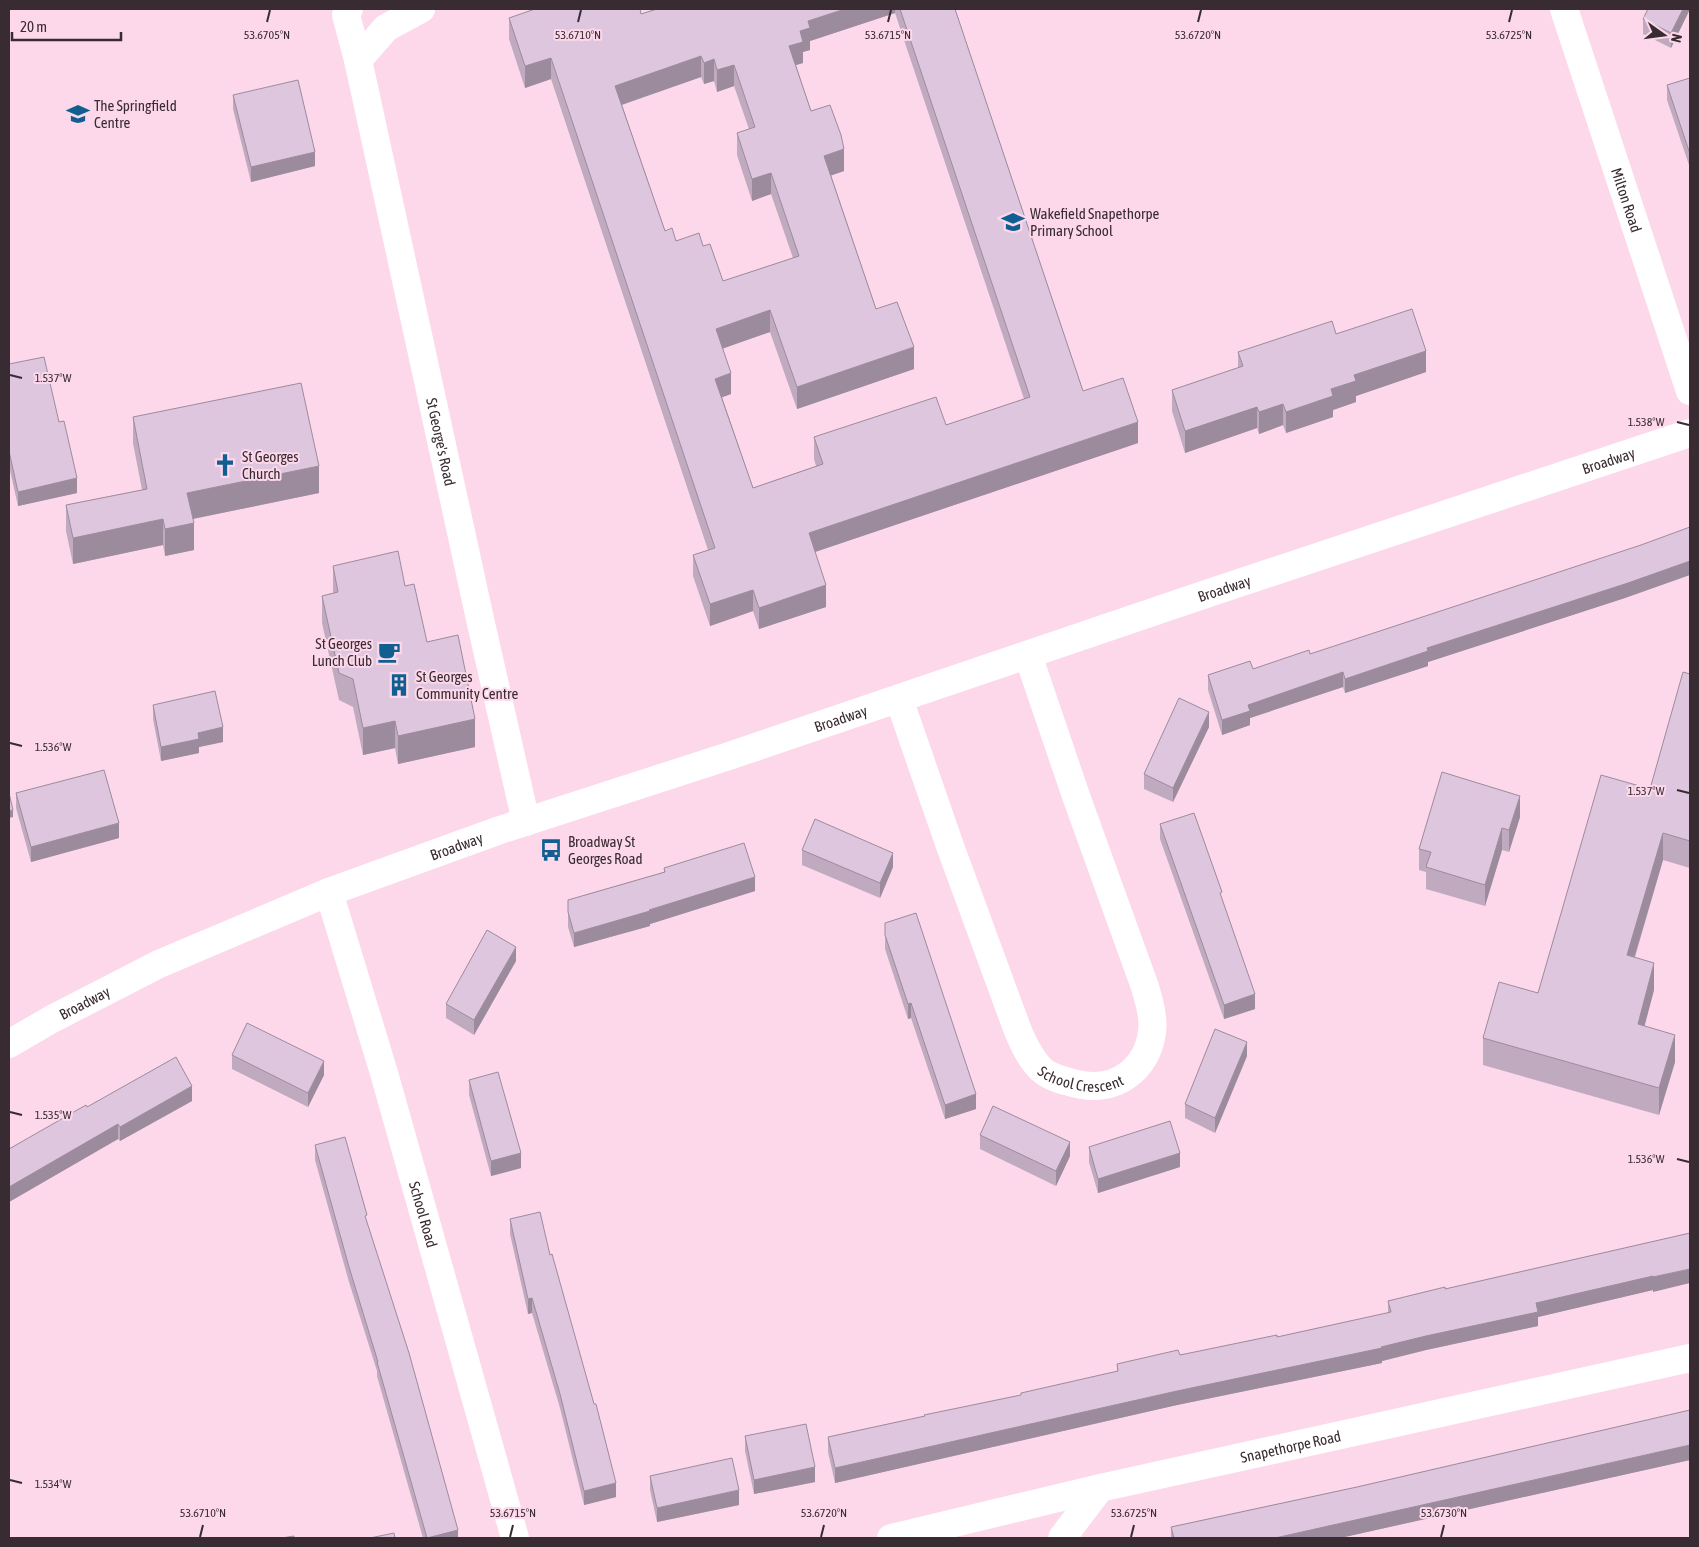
<svg xmlns="http://www.w3.org/2000/svg" width="1699" height="1547" viewBox="0 0 1699 1547" font-family="'Asap Condensed',sans-serif">
	<style>
		.lines { fill: none; stroke-linecap: round; stroke-linejoin: round }
		.minor { stroke: #fff; stroke-width: 28 }
		.wall { fill: #c0aac0; fill-rule: evenodd }
		.shaded-wall { fill: #9c8b9c }
		.building { fill: #dfc6df; stroke: #9c8b9c; fill-rule: evenodd }
		.ticks { fill: none; stroke: #382b31; stroke-width: 2 }
		.labels { text-anchor: middle; dominant-baseline: central; stroke-width: 4; stroke-linejoin: round; paint-order: stroke }
		.poi-label { font-size: 15px; fill: #382b31; stroke: #fcd8ea; text-anchor: start }
		.street-label { font-size: 15px; fill: #382b31; stroke: #fcd8ea }
		.ticks-label { font-size: 12px; text-anchor: middle; fill: #382b31; stroke: #fcd8ea; stroke-width: 4; stroke-linejoin: round; paint-order: stroke }
	</style>
	<rect width="100%" height="100%" fill="#fcd8ea"/>
	<g class="lines">
		<g class="minor">
			<path id="s1" d="M 349,9 L 346,15 L 358,60 L 480,619 L 526,822"/>
			<path id="s2" d="M 1564,9 L 1690,391"/>
			<path d="M 358,60 L 386,28 L 421,9"/>
			<path id="s3" d="M 899,699 L 950,846 L 1018,1031 C 1024,1045 1031,1060 1042,1070 C 1052,1079 1069,1082 1082,1085 C 1117,1091 1147,1069 1152,1032 C 1154,1017 1149,1001 1145,987 L 1076,796 L 1028,655"/>
			<path id="s4" d="M 329,892 L 384,1073 L 515,1538"/>
			<path id="s5" d="M 9,1044 L 52,1019 L 159,964 L 329,892 L 500,830 L 729,756 L 1206,594 L 1690,433"/>
			<path id="s6" d="M 891,1538 L 1100,1488 L 1690,1358"/>
			<path d="M 1062,1538 L 1100,1488"/>
		</g>
	</g>
	<g class="wall">
		<path d="M 657,9 L 955,9 L 1083,391 L 1138,443 L 815,552 L 826,607 L 759,629 L 753,611 L 710,626 L 693,576 L 693,555 L 708,550 L 551,79 L 525,88 L 509,39 L 509,18 L 641,14 ZM 895,13 L 1024,399 L 946,425 L 814,437 L 814,459 L 816,466 L 753,488 L 722,397 L 731,394 L 723,348 L 770,332 L 797,409 L 914,369 L 876,309 L 831,175 L 844,171 L 811,111 L 796,65 L 803,63 L 803,52 L 810,50 L 810,41 ZM 701,77 L 704,84 L 714,81 L 717,92 L 734,86 L 749,129 L 737,133 L 737,155 L 752,201 L 771,194 L 793,258 L 723,281 L 703,246 L 676,241 L 665,231 L 622,105 Z"/>
		<path d="M 1690,9 L 1671,48 L 1643,34 L 1643,19 Z"/>
		<path d="M 1690,78 L 1690,168 L 1667,100 L 1667,85 Z"/>
		<path d="M 233,95 L 315,166 L 251,182 L 233,109 Z"/>
		<path d="M 1336,334 L 1426,372 L 1356,396 L 1356,402 L 1333,410 L 1333,417 L 1286,433 L 1283,425 L 1259,434 L 1257,428 L 1185,453 L 1172,411 L 1172,390 L 1238,368 L 1238,352 Z"/>
		<path d="M 9,364 L 59,422 L 77,493 L 18,506 L 9,466 Z"/>
		<path d="M 133,417 L 319,493 L 193,519 L 194,550 L 165,556 L 163,545 L 73,564 L 66,531 L 66,505 L 142,490 L 133,443 Z"/>
		<path d="M 333,566 L 405,586 L 427,642 L 475,747 L 398,764 L 395,748 L 363,755 L 353,707 L 339,700 L 322,623 L 322,596 L 333,593 Z"/>
		<path d="M 1628,597 L 1428,662 L 1428,666 L 1345,693 L 1343,687 L 1250,718 L 1250,725 L 1222,735 L 1208,690 L 1208,675 L 1253,669 L 1310,654 Z"/>
		<path d="M 1690,674 L 1690,868 L 1663,860 L 1635,957 L 1654,990 L 1644,1026 L 1675,1062 L 1659,1115 L 1483,1065 L 1483,1038 L 1538,993 L 1650,789 Z"/>
		<path d="M 153,705 L 223,742 L 199,747 L 199,753 L 161,761 L 153,719 Z"/>
		<path d="M 1209,727 L 1173,802 L 1144,789 L 1144,774 Z"/>
		<path d="M 16,793 L 119,838 L 31,862 L 16,808 Z"/>
		<path d="M 1520,817 L 1509,852 L 1502,850 L 1485,906 L 1426,889 L 1426,872 L 1419,870 L 1419,849 Z"/>
		<path d="M 1160,824 L 1222,899 L 1255,1009 L 1224,1019 L 1160,839 Z"/>
		<path d="M 802,850 L 893,867 L 880,898 L 802,865 Z"/>
		<path d="M 664,868 L 755,891 L 650,924 L 650,926 L 574,947 L 568,927 L 568,900 L 664,872 Z"/>
		<path d="M 885,923 L 976,1109 L 945,1119 L 911,1018 L 908,1019 L 885,949 Z"/>
		<path d="M 516,961 L 474,1035 L 446,1018 L 446,1004 Z"/>
		<path d="M 232,1055 L 324,1075 L 308,1107 L 232,1069 Z"/>
		<path d="M 1247,1056 L 1215,1133 L 1185,1118 L 1185,1104 Z"/>
		<path d="M 469,1080 L 521,1168 L 491,1176 L 469,1095 Z"/>
		<path d="M 192,1101 L 120,1141 L 118,1139 L 9,1202 L 9,1149 L 87,1107 Z"/>
		<path d="M 980,1135 L 1070,1156 L 1056,1186 L 980,1149 Z"/>
		<path d="M 315,1145 L 367,1224 L 458,1538 L 423,1538 L 377,1376 L 377,1371 L 349,1282 L 315,1160 Z"/>
		<path d="M 1089,1147 L 1180,1167 L 1098,1193 L 1089,1162 Z"/>
		<path d="M 510,1219 L 550,1255 L 616,1497 L 584,1505 L 560,1408 L 532,1313 L 528,1314 L 510,1234 Z"/>
		<path d="M 1690,1233 L 1653,1292 L 1653,1290 L 1538,1317 L 1538,1326 L 1426,1350 L 1382,1361 L 1382,1363 L 1177,1405 L 835,1483 L 828,1452 L 828,1437 L 1021,1395 L 1117,1372 L 1117,1364 L 1180,1355 L 1277,1337 L 1388,1313 L 1388,1301 L 1445,1289 Z"/>
		<path d="M 1690,1410 L 1690,1460 L 1340,1538 L 1171,1538 L 1171,1527 L 1357,1487 Z"/>
		<path d="M 745,1436 L 815,1482 L 754,1494 L 745,1451 Z"/>
		<path d="M 650,1476 L 739,1505 L 657,1522 L 650,1490 Z"/>
	</g>
	<g class="shaded-wall">
		<path d="M 845,9 L 895,9 L 895,13 L 810,41 L 810,50 L 803,52 L 803,63 L 789,67 L 789,46 L 808,21 Z"/>
		<path d="M 1683,9 L 1690,9 L 1671,48 L 1671,33 Z"/>
		<path d="M 701,56 L 701,77 L 615,107 L 615,86 Z"/>
		<path d="M 551,58 L 551,79 L 525,88 L 525,66 Z"/>
		<path d="M 714,59 L 714,81 L 704,84 L 704,63 Z"/>
		<path d="M 734,65 L 734,86 L 717,92 L 717,70 Z"/>
		<path d="M 844,149 L 844,171 L 824,178 L 824,156 Z"/>
		<path d="M 315,152 L 315,166 L 251,182 L 251,167 Z"/>
		<path d="M 771,173 L 771,194 L 752,201 L 752,179 Z"/>
		<path d="M 770,310 L 770,332 L 716,351 L 716,329 Z"/>
		<path d="M 914,347 L 914,369 L 797,409 L 797,387 Z"/>
		<path d="M 1426,351 L 1426,372 L 1356,396 L 1356,402 L 1333,410 L 1333,417 L 1286,433 L 1286,412 L 1331,389 L 1354,375 Z"/>
		<path d="M 731,373 L 731,394 L 715,400 L 715,379 Z"/>
		<path d="M 1283,404 L 1283,425 L 1259,434 L 1259,412 Z"/>
		<path d="M 1257,407 L 1257,428 L 1185,453 L 1185,431 Z"/>
		<path d="M 1138,422 L 1138,443 L 809,554 L 809,533 Z"/>
		<path d="M 319,466 L 319,493 L 187,520 L 187,493 Z"/>
		<path d="M 77,478 L 77,493 L 18,506 L 18,492 Z"/>
		<path d="M 163,519 L 163,545 L 73,564 L 73,538 Z"/>
		<path d="M 194,523 L 194,550 L 165,556 L 165,529 Z"/>
		<path d="M 1690,561 L 1690,575 L 1628,597 L 1428,662 L 1428,666 L 1345,693 L 1345,679 L 1427,648 Z"/>
		<path d="M 826,585 L 826,607 L 759,629 L 759,608 Z"/>
		<path d="M 753,590 L 753,611 L 710,626 L 710,604 Z"/>
		<path d="M 1343,672 L 1343,687 L 1250,718 L 1250,725 L 1222,735 L 1222,720 L 1248,705 Z"/>
		<path d="M 1209,712 L 1209,727 L 1173,802 L 1173,788 Z"/>
		<path d="M 475,719 L 475,747 L 398,764 L 398,736 Z"/>
		<path d="M 395,721 L 395,748 L 363,755 L 363,728 Z"/>
		<path d="M 223,727 L 223,742 L 199,747 L 199,753 L 161,761 L 161,747 L 198,733 Z"/>
		<path d="M 1520,796 L 1520,817 L 1509,852 L 1509,830 Z"/>
		<path d="M 13,810 L 13,817 L 9,818 L 9,811 Z"/>
		<path d="M 119,823 L 119,838 L 31,862 L 31,847 Z"/>
		<path d="M 1502,828 L 1502,850 L 1485,906 L 1485,885 Z"/>
		<path d="M 1663,833 L 1663,860 L 1627,982 L 1627,955 Z"/>
		<path d="M 893,853 L 893,867 L 880,898 L 880,883 Z"/>
		<path d="M 755,877 L 755,891 L 650,924 L 650,926 L 574,947 L 574,933 Z"/>
		<path d="M 516,947 L 516,961 L 474,1035 L 474,1020 Z"/>
		<path d="M 1654,963 L 1654,990 L 1638,1051 L 1638,1024 Z"/>
		<path d="M 1255,994 L 1255,1009 L 1224,1019 L 1224,1005 Z"/>
		<path d="M 911,1003 L 911,1018 L 908,1019 L 908,1004 Z"/>
		<path d="M 1675,1035 L 1675,1062 L 1659,1115 L 1659,1088 Z"/>
		<path d="M 1247,1042 L 1247,1056 L 1215,1133 L 1215,1118 Z"/>
		<path d="M 324,1061 L 324,1075 L 308,1107 L 308,1093 Z"/>
		<path d="M 192,1086 L 192,1101 L 120,1141 L 120,1127 Z"/>
		<path d="M 976,1094 L 976,1109 L 945,1119 L 945,1105 Z"/>
		<path d="M 118,1124 L 118,1139 L 9,1202 L 9,1187 Z"/>
		<path d="M 1070,1142 L 1070,1156 L 1056,1186 L 1056,1171 Z"/>
		<path d="M 521,1153 L 521,1168 L 491,1176 L 491,1161 Z"/>
		<path d="M 1180,1153 L 1180,1167 L 1098,1193 L 1098,1179 Z"/>
		<path d="M 1690,1269 L 1690,1283 L 1653,1292 L 1653,1277 Z"/>
		<path d="M 1653,1276 L 1653,1290 L 1538,1317 L 1538,1326 L 1426,1350 L 1382,1361 L 1382,1363 L 1177,1405 L 835,1483 L 835,1468 L 1177,1391 L 1381,1347 L 1536,1303 Z"/>
		<path d="M 532,1298 L 532,1313 L 528,1314 L 528,1299 Z"/>
		<path d="M 1690,1445 L 1690,1460 L 1340,1538 L 1275,1538 Z"/>
		<path d="M 815,1467 L 815,1482 L 754,1494 L 754,1480 Z"/>
		<path d="M 616,1483 L 616,1497 L 584,1505 L 584,1491 Z"/>
		<path d="M 739,1490 L 739,1505 L 657,1522 L 657,1508 Z"/>
		<path d="M 458,1530 L 458,1538 L 427,1538 Z"/>
	</g>
	<g class="building">
		<path d="M 535,9 L 640,9 L 641,14 L 657,9 L 845,9 L 808,21 L 810,28 L 800,31 L 803,42 L 789,46 L 811,111 L 830,105 L 841,135 L 844,149 L 824,156 L 876,309 L 897,302 L 914,347 L 797,387 L 770,310 L 716,329 L 731,373 L 715,379 L 753,488 L 823,464 L 814,437 L 936,397 L 946,425 L 1030,397 L 900,9 L 955,9 L 1083,391 L 1123,378 L 1138,422 L 809,533 L 826,585 L 759,608 L 753,590 L 710,604 L 693,555 L 715,548 L 551,58 L 525,66 L 509,18 ZM 701,56 L 704,63 L 714,59 L 717,70 L 734,65 L 755,127 L 737,133 L 752,179 L 771,173 L 799,256 L 723,281 L 710,244 L 703,246 L 699,233 L 676,241 L 672,228 L 665,231 L 615,86 Z"/>
		<path d="M 1648,9 L 1683,9 L 1671,33 L 1643,19 Z"/>
		<path d="M 1690,78 L 1690,154 L 1667,85 Z"/>
		<path d="M 298,80 L 315,152 L 251,167 L 233,95 Z"/>
		<path d="M 1412,309 L 1426,351 L 1354,375 L 1356,381 L 1331,389 L 1333,396 L 1286,412 L 1283,404 L 1259,412 L 1257,407 L 1185,431 L 1172,390 L 1243,366 L 1238,352 L 1332,321 L 1336,334 Z"/>
		<path d="M 44,357 L 59,422 L 64,421 L 77,478 L 18,492 L 9,451 L 9,364 Z"/>
		<path d="M 301,383 L 319,466 L 187,493 L 194,523 L 165,529 L 163,519 L 73,538 L 66,505 L 147,489 L 133,417 Z"/>
		<path d="M 1690,527 L 1690,561 L 1628,583 L 1427,648 L 1428,651 L 1345,679 L 1343,672 L 1248,705 L 1250,711 L 1222,720 L 1208,675 L 1250,661 L 1253,669 L 1309,650 L 1310,654 L 1641,545 Z"/>
		<path d="M 398,551 L 405,586 L 414,584 L 427,642 L 458,635 L 475,719 L 398,736 L 395,721 L 363,728 L 353,679 L 339,673 L 322,596 L 338,592 L 333,566 Z"/>
		<path d="M 1683,672 L 1690,674 L 1690,841 L 1663,833 L 1627,955 L 1654,963 L 1638,1024 L 1675,1035 L 1659,1088 L 1483,1038 L 1499,982 L 1538,993 L 1601,775 L 1650,789 Z"/>
		<path d="M 215,691 L 223,727 L 198,733 L 199,739 L 161,747 L 153,705 Z"/>
		<path d="M 1179,698 L 1209,712 L 1173,788 L 1144,774 Z"/>
		<path d="M 104,770 L 119,823 L 31,847 L 16,793 Z"/>
		<path d="M 1442,772 L 1520,796 L 1509,830 L 1502,828 L 1485,885 L 1426,867 L 1431,852 L 1419,849 Z"/>
		<path d="M 9,793 L 13,810 L 9,811 Z"/>
		<path d="M 1194,813 L 1222,892 L 1220,893 L 1255,994 L 1224,1005 L 1160,824 Z"/>
		<path d="M 815,819 L 893,853 L 880,883 L 802,850 Z"/>
		<path d="M 744,843 L 755,877 L 649,910 L 650,911 L 574,933 L 568,912 L 568,900 L 665,872 L 664,868 Z"/>
		<path d="M 916,913 L 976,1094 L 945,1105 L 911,1003 L 908,1004 L 885,935 L 885,923 Z"/>
		<path d="M 487,930 L 516,947 L 474,1020 L 446,1004 Z"/>
		<path d="M 247,1023 L 324,1061 L 308,1093 L 232,1055 Z"/>
		<path d="M 1215,1029 L 1247,1042 L 1215,1118 L 1185,1104 Z"/>
		<path d="M 176,1057 L 192,1086 L 120,1127 L 118,1124 L 9,1187 L 9,1149 L 86,1105 L 87,1107 Z"/>
		<path d="M 498,1072 L 521,1153 L 491,1161 L 469,1080 Z"/>
		<path d="M 993,1106 L 1070,1142 L 1056,1171 L 980,1135 Z"/>
		<path d="M 1170,1121 L 1180,1153 L 1098,1179 L 1089,1147 Z"/>
		<path d="M 345,1137 L 367,1215 L 365,1216 L 409,1353 L 458,1530 L 427,1538 L 377,1362 L 378,1362 L 349,1267 L 315,1145 Z"/>
		<path d="M 540,1212 L 550,1255 L 552,1254 L 594,1404 L 596,1404 L 616,1483 L 584,1491 L 560,1394 L 532,1298 L 528,1299 L 510,1219 Z"/>
		<path d="M 1690,1233 L 1690,1269 L 1653,1277 L 1653,1276 L 1536,1303 L 1538,1312 L 1426,1336 L 1381,1347 L 1382,1348 L 1177,1391 L 835,1468 L 828,1437 L 925,1416 L 924,1415 L 1021,1395 L 1021,1393 L 1118,1371 L 1117,1364 L 1178,1350 L 1180,1355 L 1277,1335 L 1277,1337 L 1391,1312 L 1388,1301 L 1445,1287 L 1445,1289 Z"/>
		<path d="M 1690,1410 L 1690,1445 L 1275,1538 L 1174,1538 L 1171,1527 L 1357,1487 Z"/>
		<path d="M 806,1424 L 815,1467 L 754,1480 L 745,1436 Z"/>
		<path d="M 732,1458 L 739,1490 L 657,1508 L 650,1476 Z"/>
		<path d="M 394,1533 L 395,1538 L 370,1538 Z"/>
		<path d="M 294,1536 L 294,1538 L 282,1538 Z"/>
	</g>
	<path class="ticks" d="M 267,22 L 270,10M 578,22 L 581,10M 888,22 L 891,10M 1198,22 L 1201,10M 1509,22 L 1512,10M 10,375 L 22,378M 1677,422 L 1689,425M 10,743 L 22,746M 1677,790 L 1689,793M 10,1112 L 22,1115M 1677,1159 L 1689,1162M 10,1480 L 22,1483M 200,1537 L 203,1525M 510,1537 L 513,1525M 821,1537 L 824,1525M 1131,1537 L 1134,1525M 1441,1537 L 1444,1525"/>
	<defs>
		<symbol id="school-bare" viewBox="-9 -9 18 18"><path d="M0-5L7-2L0 1L-7-2ZM-4 1L0 2.5L4 1V4Q0 6-4 4Z" fill="#115f91" stroke="#fcd8ea" stroke-width="2.5" paint-order="stroke"/></symbol>
		<symbol id="church-bare" viewBox="-9 -9 18 18"><path d="M-1.2-6h2.4v3.5h3.3v2.4h-3.3V6h-2.4V-.1h-3.3v-2.4h3.3Z" fill="#115f91" stroke="#fcd8ea" stroke-width="2.5" paint-order="stroke"/></symbol>
		<symbol id="cafe-bare" viewBox="-9 -9 18 18"><path d="M-5.5-4.5H6V0H3Q3 3.5 0 3.5H-2.5Q-5.5 3.5-5.5 0ZM3-3.2v2h1.7v-2ZM-6 4.5H4V6H-6Z" fill="#115f91" stroke="#fcd8ea" stroke-width="2.5" paint-order="stroke"/></symbol>
		<symbol id="building-bare" viewBox="-9 -9 18 18"><path d="M-4-6H4V6H1V3H-1V6H-4ZM-2.5-4.3h1.7v1.8h-1.7ZM.8-4.3h1.7v1.8H.8ZM-2.5-1h1.7V.8h-1.7ZM.8-1h1.7V.8H.8Z" fill="#115f91" stroke="#fcd8ea" stroke-width="2.5" paint-order="stroke"/></symbol>
		<symbol id="bus-bare" viewBox="-9 -9 18 18"><path d="M-5-6H5V4H4V6H2V4H-2V6H-4V4H-5ZM-3.5-4V0h7V-4ZM-3.5 1.2v1.5H-2V1.2ZM2 1.2v1.5H3.5V1.2Z" fill="#115f91" stroke="#fcd8ea" stroke-width="2.5" paint-order="stroke"/></symbol>
	</defs>
	<g fill-rule="evenodd">
		<use href="#school-bare" x="62" y="98" width="32" height="32"/>
		<use href="#school-bare" x="997" y="206" width="32" height="32"/>
		<use href="#church-bare" x="209" y="449" width="32" height="32"/>
		<use href="#cafe-bare" x="373" y="636" width="32" height="32"/>
		<use href="#building-bare" x="383" y="669" width="32" height="32"/>
		<use href="#bus-bare" x="535" y="834" width="32" height="32"/>
	</g>
	<g class="labels">
		<g class="poi-label">
			<text x="94" y="105">The Springfield<tspan x="94" dy="17">Centre</tspan></text>
			<text x="1030" y="213">Wakefield Snapethorpe<tspan x="1030" dy="17">Primary School</tspan></text>
			<text x="242" y="456">St Georges<tspan x="242" dy="17">Church</tspan></text>
			<text x="372" y="643" text-anchor="end">St Georges<tspan x="372" dy="17">Lunch Club</tspan></text>
			<text x="416" y="676">St Georges<tspan x="416" dy="17">Community Centre</tspan></text>
			<text x="568" y="841">Broadway St<tspan x="568" dy="17">Georges Road</tspan></text>
		</g>
		<g class="street-label">
			<text stroke="none"><textPath href="#s2" startOffset="201">Milton Road</textPath></text>
			<text stroke="none"><textPath href="#s1" startOffset="444">St George's Road</textPath></text>
			<text stroke="none"><textPath href="#s5" startOffset="1705">Broadway</textPath></text>
			<text stroke="none"><textPath href="#s5" startOffset="1300">Broadway</textPath></text>
			<text stroke="none"><textPath href="#s5" startOffset="895">Broadway</textPath></text>
			<text stroke="none"><textPath href="#s5" startOffset="490">Broadway</textPath></text>
			<text stroke="none"><textPath href="#s5" startOffset="86">Broadway</textPath></text>
			<text stroke="none"><textPath href="#s3" startOffset="440">School Crescent</textPath></text>
			<text stroke="none"><textPath href="#s4" startOffset="336">School Road</textPath></text>
			<text stroke="none"><textPath href="#s6" startOffset="410">Snapethorpe Road</textPath></text>
		</g>
	</g>
	<g class="ticks-label">
		<text x="267" y="39">53.6705°N</text>
		<text x="578" y="39">53.6710°N</text>
		<text x="888" y="39">53.6715°N</text>
		<text x="1198" y="39">53.6720°N</text>
		<text x="1509" y="39">53.6725°N</text>
		<text x="53" y="382">1.537°W</text>
		<text x="1646" y="426">1.538°W</text>
		<text x="53" y="751">1.536°W</text>
		<text x="1646" y="795">1.537°W</text>
		<text x="53" y="1119">1.535°W</text>
		<text x="1646" y="1163">1.536°W</text>
		<text x="53" y="1488">1.534°W</text>
		<text x="203" y="1517">53.6710°N</text>
		<text x="513" y="1517">53.6715°N</text>
		<text x="824" y="1517">53.6720°N</text>
		<text x="1134" y="1517">53.6725°N</text>
		<text x="1444" y="1517">53.6730°N</text>
	</g>
	<rect width="1699" height="1547" fill="none" stroke="#382b31" stroke-width="20"/>
	<g transform="translate(1664 35) rotate(104)" stroke="#fcd8ea" stroke-width="4" paint-order="stroke">
	<path d="M0-4L9 19L0 12L-9 19Z" fill="#382b31"/>
	<text y="-8" font-size="14" font-weight="bold" text-anchor="middle" fill="#382b31">N</text>
	</g>
	<path d="M12 32v8h109v-8" fill="none" stroke="#382b31" stroke-width="2.5"/>
	<text x="20" y="32" font-size="15" fill="#382b31" stroke="#fcd8ea" stroke-width="4" paint-order="stroke">20 m</text>
</svg>
